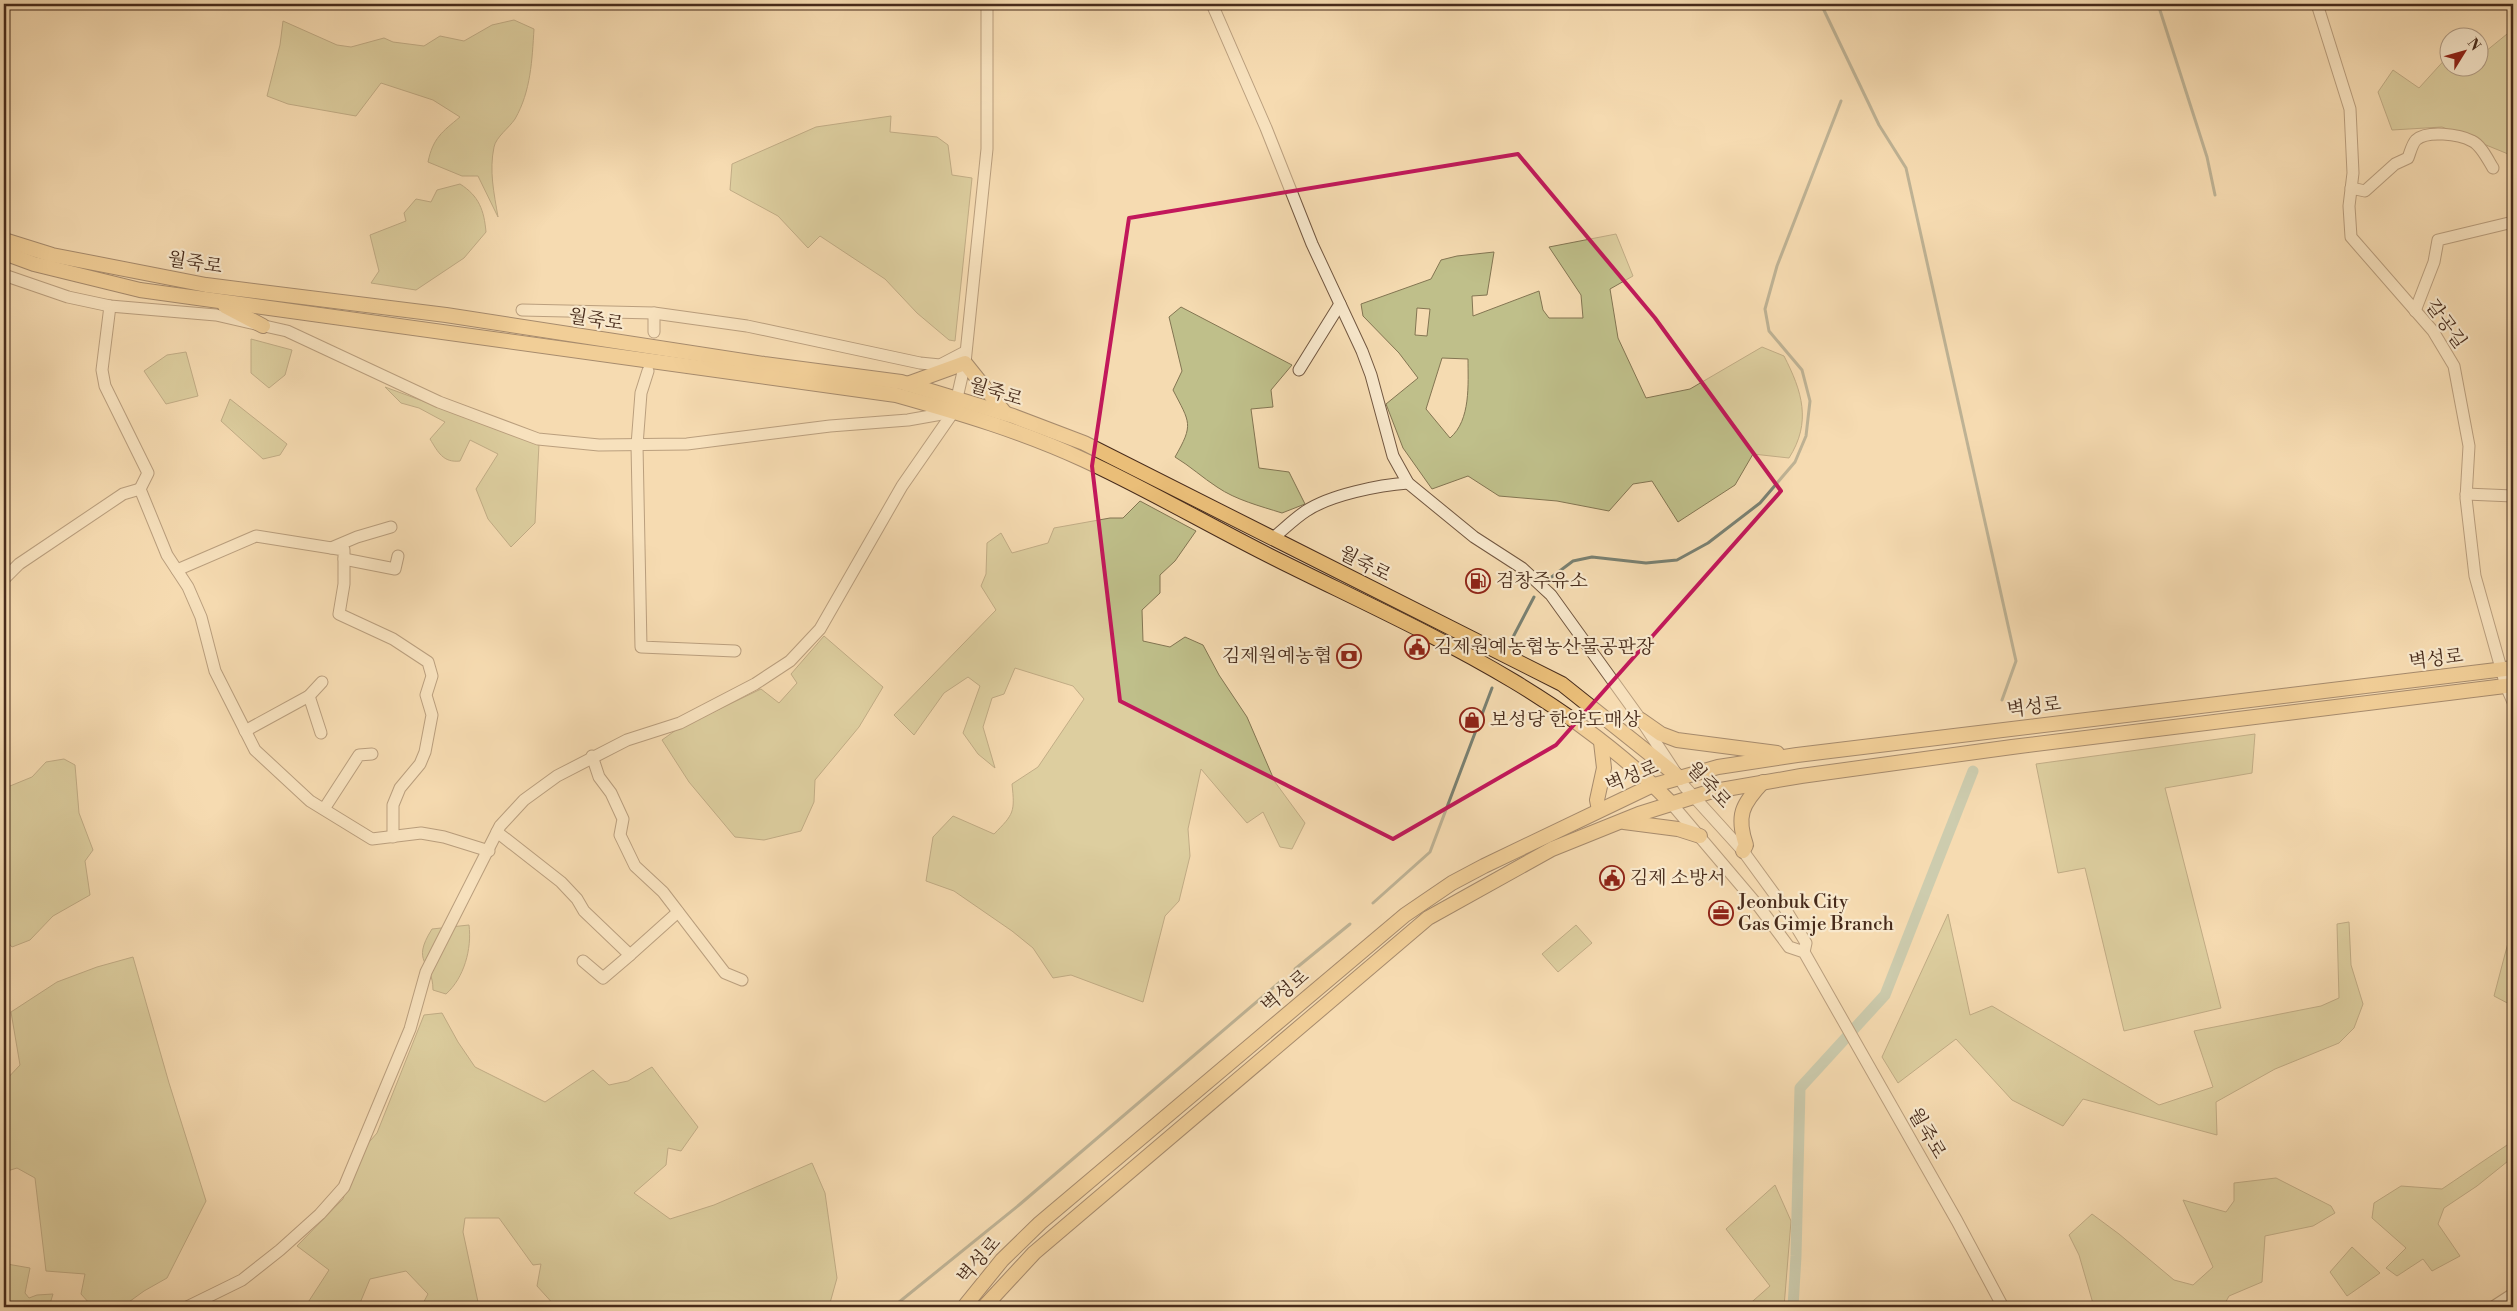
<svg xmlns="http://www.w3.org/2000/svg" width="2517" height="1311" viewBox="0 0 2517 1311" font-family="'Libre Bodoni','Noto Serif KR',serif">
	<style>
		.green { fill: #bfbf8a; stroke: #837552; fill-rule: evenodd }
		.lines { fill: none; stroke-linecap: round; stroke-linejoin: round }
		.stream { stroke: #7a8172; stroke-width: 3 }
		.canal { stroke: #9cbbac; stroke-width: 11 }
		.minor-casing { stroke: #725740; stroke-width: 13 }
		.major-casing { stroke: #472b1b; stroke-width: 16 }
		.minor { stroke: #f8e8cc; stroke-width: 11 }
		.major { stroke: #eabe78; stroke-width: 14 }
		.marked { fill: none; stroke: #c2185b; stroke-width: 4; stroke-linejoin: round }
		.labels { text-anchor: middle; dominant-baseline: central; stroke-width: 4.5; stroke-linejoin: round; paint-order: stroke }
		.street-label { font-size: 19px; fill: #472b1b; stroke: #f8e8cc }
		.poi-label { font-size: 19px; fill: #472b1b; stroke: #f8e8cc; text-anchor: start }
	</style>
	<rect width="100%" height="100%" fill="#f5dbb1"/>
	<filter id="stains"><feTurbulence type="fractalNoise" baseFrequency=".004" numOctaves="4"/><feColorMatrix values="0 0 0 0 .2 0 0 0 0 .09 0 0 0 0 .02 0 0 0 .5 -.17"/></filter>
	<radialGradient id="worn" r=".72"><stop offset=".6" stop-color="#630" stop-opacity="0"/><stop offset="1" stop-color="#630" stop-opacity=".3"/></radialGradient>
	<g class="green">
		<path d="M 514,20 L 534,29 C 532,60 531,91 515,119 C 509,128 496,137 494,147 C 489,171 494,193 498,217 L 478,176 L 462,176 L 428,162 C 433,138 442,132 460,117 L 433,100 L 381,83 L 356,116 L 288,104 L 267,96 L 280,45 L 283,21 L 337,45 L 351,47 L 384,38 L 393,42 L 424,46 L 440,36 L 464,41 L 492,25 Z"/>
		<path d="M 2507,34 L 2513,36 L 2513,156 L 2442,127 L 2392,130 L 2378,92 L 2393,70 L 2419,88 L 2449,55 L 2450,68 L 2480,68 L 2480,56 Z"/>
		<path d="M 891,116 L 890,132 L 937,137 L 948,145 L 952,175 L 972,178 L 955,341 L 949,340 L 917,313 L 885,279 L 820,236 L 808,248 L 778,216 L 730,190 L 732,164 L 816,127 Z"/>
		<path d="M 460,184 C 479,196 484,210 486,232 L 464,258 L 416,290 L 371,283 L 379,271 L 370,235 L 406,221 L 404,213 L 416,199 L 431,202 L 437,190 Z"/>
		<path d="M 1616,234 L 1633,276 L 1610,289 L 1618,338 L 1646,398 L 1690,389 L 1762,347 L 1784,356 C 1802,391 1812,422 1789,458 L 1753,454 L 1735,485 L 1678,522 L 1652,481 L 1633,484 L 1609,511 L 1557,501 L 1499,496 L 1468,476 L 1432,489 L 1403,448 L 1386,404 L 1418,378 L 1399,353 L 1363,316 L 1361,304 L 1431,279 L 1441,260 L 1457,256 L 1494,252 L 1487,295 L 1472,296 L 1473,316 L 1539,291 L 1543,310 L 1549,318 L 1583,318 L 1581,295 L 1549,247 ZM 1417,308 L 1430,309 L 1427,336 L 1415,335 ZM 1442,358 L 1468,359 C 1468,384 1471,420 1450,438 L 1426,409 Z"/>
		<path d="M 1181,307 L 1292,365 L 1271,390 L 1273,407 L 1251,409 L 1259,468 L 1289,472 L 1305,504 L 1282,513 C 1260,506 1236,500 1217,487 C 1203,478 1190,466 1175,457 C 1194,424 1190,423 1173,390 L 1182,371 L 1169,317 Z"/>
		<path d="M 251,339 L 292,350 L 285,375 L 269,388 L 251,373 Z"/>
		<path d="M 186,352 L 198,396 L 166,404 L 144,371 L 167,355 Z"/>
		<path d="M 385,387 L 539,444 L 535,523 L 511,547 L 488,519 L 476,489 L 498,454 L 470,440 L 460,461 C 443,463 438,452 430,439 L 445,422 L 419,408 L 401,403 Z"/>
		<path d="M 230,399 L 287,444 L 280,455 L 263,459 L 221,421 Z"/>
		<path d="M 1140,501 L 1196,531 L 1175,561 L 1160,575 L 1160,593 L 1142,610 L 1143,641 L 1170,647 L 1185,637 L 1203,645 L 1219,675 L 1247,717 L 1275,782 L 1305,823 L 1292,849 L 1280,847 L 1263,812 L 1247,823 L 1201,769 L 1188,829 L 1190,856 L 1179,901 L 1165,916 L 1143,1002 L 1071,975 L 1053,978 L 1033,948 L 1012,931 L 954,891 L 926,881 L 933,837 L 953,816 L 994,834 C 1014,814 1015,812 1012,784 L 1038,767 L 1084,699 L 1073,686 L 1015,668 L 1004,694 L 992,698 L 983,727 L 995,768 L 978,754 L 963,733 L 980,686 L 968,677 L 944,693 L 914,735 L 894,715 L 996,610 L 981,586 L 986,574 L 987,543 L 1001,533 L 1012,553 L 1048,543 L 1054,528 L 1110,518 L 1123,518 Z"/>
		<path d="M 824,636 L 883,687 L 859,727 L 815,780 L 814,802 L 801,831 L 764,840 L 735,837 L 689,782 L 662,740 L 676,730 L 761,689 L 779,703 L 797,683 L 791,674 Z"/>
		<path d="M 2255,734 L 2252,773 L 2165,788 L 2221,1008 L 2124,1031 L 2085,868 L 2058,873 L 2036,764 Z"/>
		<path d="M 64,759 L 75,765 L 79,813 L 93,850 L 85,861 L 90,895 L 53,916 L 30,940 L 12,947 L 4,938 L 4,782 L 10,786 L 32,777 L 46,762 Z"/>
		<path d="M 1948,914 L 1970,1015 L 1992,1006 L 2159,1105 L 2213,1087 L 2194,1031 L 2321,1006 L 2339,998 L 2337,924 L 2349,922 L 2351,965 L 2363,1004 L 2354,1028 L 2339,1043 L 2275,1069 L 2216,1102 L 2217,1135 L 2083,1099 L 2063,1126 L 2012,1100 L 1956,1039 L 1898,1083 L 1882,1057 Z"/>
		<path d="M 469,925 C 472,949 464,978 446,994 L 433,990 C 433,960 410,964 432,929 Z"/>
		<path d="M 1576,925 L 1592,943 L 1558,972 L 1542,954 Z"/>
		<path d="M 2513,937 L 2513,1006 L 2494,996 L 2509,939 Z"/>
		<path d="M 133,957 L 169,1083 L 206,1201 L 167,1278 L 144,1291 L 122,1307 L 88,1307 L 90,1304 L 81,1294 L 85,1274 L 46,1271 L 35,1178 L 17,1168 L 4,1172 L 4,1082 L 20,1065 L 11,1012 L 57,982 L 97,967 Z"/>
		<path d="M 442,1013 L 458,1042 L 475,1067 L 545,1102 L 593,1070 L 609,1085 L 628,1081 L 652,1067 L 698,1127 L 681,1151 L 668,1148 L 666,1165 L 634,1193 L 670,1219 L 714,1205 L 812,1163 L 825,1193 L 837,1278 L 830,1303 L 826,1307 L 556,1307 L 537,1286 L 541,1264 L 533,1265 L 499,1218 L 465,1218 L 463,1232 L 478,1302 L 459,1307 L 421,1307 L 428,1294 L 406,1271 L 370,1279 L 360,1303 L 369,1307 L 305,1307 L 329,1270 L 297,1246 L 343,1199 L 357,1156 L 377,1133 L 424,1015 Z"/>
		<path d="M 2513,1141 L 2513,1157 L 2477,1186 L 2444,1208 L 2438,1224 L 2460,1256 L 2432,1271 L 2423,1259 L 2397,1276 L 2386,1268 L 2406,1248 L 2372,1218 L 2374,1203 L 2401,1186 L 2442,1189 Z"/>
		<path d="M 2276,1178 L 2331,1206 L 2335,1213 L 2313,1226 L 2265,1236 L 2262,1282 L 2229,1296 L 2223,1307 L 2094,1307 L 2079,1255 L 2069,1235 L 2092,1214 L 2119,1234 L 2174,1280 L 2193,1285 L 2213,1267 L 2183,1200 L 2226,1212 L 2234,1201 L 2234,1183 Z"/>
		<path d="M 1775,1185 L 1791,1221 L 1784,1307 L 1746,1307 L 1770,1286 L 1726,1229 Z"/>
		<path d="M 2352,1247 L 2380,1273 L 2347,1296 L 2330,1272 Z"/>
		<path d="M 7,1264 L 30,1268 L 25,1293 L 29,1298 L 37,1295 L 53,1294 L 49,1307 L 4,1307 L 4,1265 Z"/>
	</g>
	<g class="lines">
		<g class="stream">
			<path d="M 1821,4 L 1879,125 L 1906,168 L 2016,661 L 2002,700"/>
			<path d="M 2158,4 L 2207,157 L 2215,195"/>
			<path d="M 1549,579 L 1573,561 L 1592,557 L 1646,563 L 1677,560 L 1708,543 L 1760,503 L 1795,462 L 1806,436 L 1810,401 L 1802,370 L 1769,331 L 1765,309 L 1777,266 L 1841,101"/>
			<path d="M 1512,639 L 1534,597"/>
			<path d="M 1373,903 L 1430,852 L 1492,688"/>
			<path d="M 1295,969 L 1350,924"/>
			<path d="M 893,1307 L 1019,1205 L 1281,981"/>
		</g>
		<path class="canal" d="M 1793,1307 L 1796,1256 L 1800,1088 L 1885,995 L 1973,771"/>
		<defs>
			<g id="minor">
				<path d="M 1212,4 L 1266,128 L 1312,244 L 1362,351 L 1371,375 L 1393,456 L 1408,483 L 1474,537 L 1522,568 L 1551,595 L 1641,720 L 1685,787 L 1743,851 L 1786,910 L 1806,943 L 1804,952"/>
				<path d="M 2317,4 L 2350,109 L 2353,173 L 2349,206 L 2351,237 L 2433,331 L 2454,366 L 2469,446 L 2466,498 L 2475,576 L 2506,686 L 2513,702"/>
				<path d="M 2351,188 L 2365,191 L 2395,164 L 2408,158 C 2410,153 2412,144 2416,140 C 2427,130 2459,134 2472,141 C 2481,145 2488,160 2493,168"/>
				<path d="M 4,275 L 68,297 L 110,306 L 216,315 L 287,331 L 439,402 L 538,439 L 599,445 L 687,444 L 830,426 L 908,420 L 953,412"/>
				<path d="M 110,306 L 102,370 L 105,386 L 148,473 L 140,489 L 167,555 L 188,587 L 201,617 L 215,671 L 255,750 L 310,801 L 372,839 L 421,833 L 444,837 L 489,851"/>
				<path d="M 522,310 L 654,313 L 747,326 L 920,363 L 940,365 L 965,352"/>
				<path d="M 2415,311 L 2434,262 L 2438,240 L 2513,222"/>
				<path d="M 654,313 L 654,332"/>
				<path d="M 1299,370 L 1340,304"/>
				<path d="M 648,371 L 641,393 L 637,445 L 641,647 L 735,651"/>
				<path d="M 2466,494 L 2513,496"/>
				<path d="M 1273,538 C 1284,529 1295,518 1306,511 C 1330,495 1379,485 1408,483"/>
				<path d="M 331,548 L 357,537 L 391,527"/>
				<path d="M 344,559 L 395,569 L 398,556"/>
				<path d="M 177,570 L 256,536 L 344,550 L 344,584 L 339,614 L 393,639 L 428,662 L 432,676 L 426,695 L 432,715 L 425,752 L 420,764 L 400,788 L 393,805 L 393,837"/>
				<path d="M 4,579 L 19,564 L 123,494 L 140,489"/>
				<path d="M 309,696 L 321,733"/>
				<path d="M 245,731 L 309,696 L 322,682"/>
				<path d="M 592,756 L 599,777 L 611,793 L 623,819 L 620,835 L 635,866 L 663,892 L 725,973 L 742,980"/>
				<path d="M 1671,803 L 1760,908 L 1789,947 L 1804,952 L 1957,1221 L 2003,1307"/>
				<path d="M 324,809 L 359,755 L 372,754"/>
				<path d="M 497,832 L 561,882 L 577,899 L 584,911 L 630,955 L 678,912"/>
				<path d="M 583,961 L 603,978 L 630,955"/>
				<path d="M 187,1307 L 242,1280 L 280,1250 L 320,1214 L 344,1187 L 410,1029 L 426,972 L 500,826 L 524,800 L 557,776 L 627,740 L 680,723 L 755,684 L 790,661 L 820,629 L 902,486 L 954,411 L 965,363 L 987,149 L 987,4"/>
				<path d="M 2493,1307 L 2513,1294"/>
			</g>
			<g id="major">
				<path d="M 4,240 L 52,255 L 206,285 L 446,315 L 764,364 L 901,382 L 1013,416 L 1084,443 L 1562,684 L 1680,778"/>
				<path d="M 4,253 L 34,264 L 140,290 L 896,395 C 960,413 1024,432 1084,460 C 1151,491 1215,529 1282,562 C 1419,630 1563,691 1671,803"/>
				<path d="M 225,306 L 263,326"/>
				<path d="M 907,384 L 965,363 L 1005,413"/>
				<path d="M 1641,720 L 1661,734 L 1677,740 L 1777,753"/>
				<path d="M 1599,810 L 1597,800 L 1604,768 L 1601,742"/>
				<path d="M 1624,822 L 1678,829 L 1700,836"/>
				<path d="M 1743,851 L 1746,845 C 1736,816 1742,804 1763,782"/>
				<path d="M 964,1307 L 1002,1260 L 1040,1223 L 1405,915 L 1452,883 L 1484,866 L 1651,786 L 1718,767 L 1797,755 L 2513,668"/>
				<path d="M 984,1307 L 1034,1253 L 1428,918 L 1552,849 L 1639,814 L 1709,792 L 1801,776 L 2012,747 L 2513,685"/>
			</g>
		</defs>
		<use href="#minor" class="minor-casing"/>
		<use href="#major" class="major-casing"/>
		<use href="#minor" class="minor"/>
		<use href="#major" class="major"/>
	</g>
	<path d="M0 0H2517V1311H0ZM 1518,154 L 1655,318 L 1781,491 L 1556,745 L 1393,839 L 1120,701 L 1092,466 L 1129,218 Z" fill="#f5dbb1" fill-opacity=".55" fill-rule="evenodd"/>
	<path class="marked" d="M 1518,154 L 1655,318 L 1781,491 L 1556,745 L 1393,839 L 1120,701 L 1092,466 L 1129,218 Z"/>
	<defs>
		<symbol id="fuel-ring" viewBox="-11 -11 22 22"><circle r="9.5" fill="#f8e8cc" stroke="#8f2418" stroke-width="1.5"/><path d="M-5.5-6h7V0h2V4h1.3V-2.5L3-4.5l.8-.8L6-3V5H2.5V1h-1V6h-7ZM-4.2-4.7v3.2H.2V-4.7Z" fill="#8f2418"/></symbol>
		<symbol id="civic-ring" viewBox="-11 -11 22 22"><circle r="9.5" fill="#f8e8cc" stroke="#8f2418" stroke-width="1.5"/><path d="M-.6-6.5H3V-4.5H.6V-3L4-1V1h2V6H-6V1h2V-1L-.6-3ZM-1.2 2.5V6h2.4V2.5Z" fill="#8f2418"/></symbol>
		<symbol id="bank-ring" viewBox="-11 -11 22 22"><circle r="9.5" fill="#f8e8cc" stroke="#8f2418" stroke-width="1.5"/><path d="M-6-4H6V4H-6ZM0-2.3a2.3 2.3 0 1 0 0 4.6a2.3 2.3 0 1 0 0-4.6Z" fill="#8f2418"/></symbol>
		<symbol id="shop-ring" viewBox="-11 -11 22 22"><circle r="9.5" fill="#f8e8cc" stroke="#8f2418" stroke-width="1.5"/><path d="M-5-2.5h2.3a2.7 3.5 0 0 1 5.4 0H5L5.5 6h-11ZM-1.5-2.5h3a1.5 2.3 0 0 0-3 0Z" fill="#8f2418"/></symbol>
		<symbol id="office-ring" viewBox="-11 -11 22 22"><circle r="9.5" fill="#f8e8cc" stroke="#8f2418" stroke-width="1.5"/><path d="M-6-3h4V-5.5h4V-3h4V5H-6ZM-1-4.5V-3h2v-1.5ZM-6 0V1H6V0Z" fill="#8f2418"/></symbol>
	</defs>
	<g fill-rule="evenodd">
		<use href="#fuel-ring" x="1464" y="567" width="28" height="28"/>
		<use href="#civic-ring" x="1403" y="633" width="28" height="28"/>
		<use href="#bank-ring" x="1335" y="642" width="28" height="28"/>
		<use href="#shop-ring" x="1458" y="706" width="28" height="28"/>
		<use href="#civic-ring" x="1598" y="864" width="28" height="28"/>
		<use href="#office-ring" x="1707" y="899" width="28" height="28"/>
	</g>
	<g class="labels">
		<g class="street-label">
			<text transform="translate(195 263) rotate(9)">월죽로</text>
			<text transform="translate(596 320) rotate(9)">월죽로</text>
			<text transform="translate(2446 324) rotate(54)">갈공길</text>
			<text transform="translate(996 392) rotate(17)">월죽로</text>
			<text transform="translate(1365 564) rotate(27)">월죽로</text>
			<text transform="translate(2436 659) rotate(-7)">벽성로</text>
			<text transform="translate(2034 707) rotate(-7)">벽성로</text>
			<text transform="translate(1632 776) rotate(-22)">벽성로</text>
			<text transform="translate(1709 785) rotate(48)">월죽로</text>
			<text transform="translate(1285 991) rotate(-40)">벽성로</text>
			<text transform="translate(1927 1133) rotate(60)">월죽로</text>
			<text transform="translate(979 1260) rotate(-49)">벽성로</text>
		</g>
		<g class="poi-label">
			<text x="1496" y="581">검창주유소</text>
			<text x="1434" y="647">김제원예농협농산물공판장</text>
			<text x="1332" y="656" text-anchor="end">김제원예농협</text>
			<text x="1490" y="720">보성당 한약도매상</text>
			<text x="1630" y="878">김제 소방서</text>
			<text x="1738" y="902">Jeonbuk City<tspan x="1738" dy="22">Gas Gimje Branch</tspan></text>
		</g>
	</g>
	<rect width="2517" height="1311" fill="none" stroke="#f5dbb1" stroke-width="20"/>
	<rect x="5" y="5" width="2507" height="1301" fill="none" stroke="#472b1b" stroke-width="2.5"/>
	<rect x="10" y="10" width="2497" height="1291" fill="none" stroke="#472b1b"/>
	<g transform="translate(2464 52) rotate(53)"><circle r="24" fill="#f8e8cc" stroke="#b19c85"/>
	<path d="M0-4L9 19L0 12L-9 19Z" fill="#8f2418"/>
	<text y="-8" font-size="14" font-weight="bold" text-anchor="middle" fill="#472b1b">N</text>
	</g>
	<rect width="100%" height="100%" filter="url(#stains)"/>
	<rect width="100%" height="100%" fill="url(#worn)"/>
</svg>
